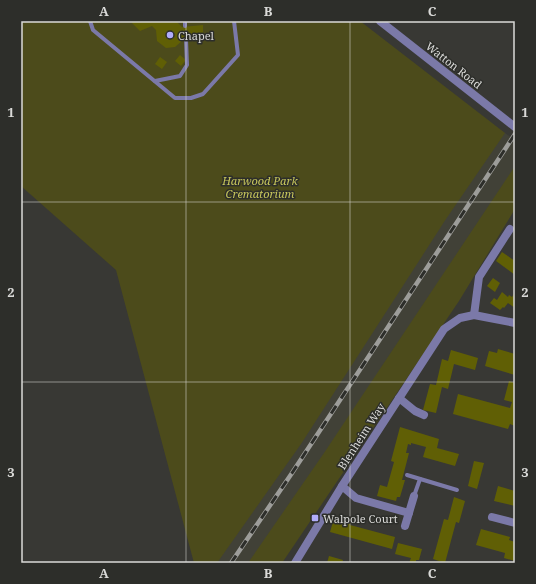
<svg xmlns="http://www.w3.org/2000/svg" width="536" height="584" viewBox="0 0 536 584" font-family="'Noto Serif',serif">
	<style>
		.built { fill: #414137 }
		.green { fill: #4c4b1b }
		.building { fill: #605f05 }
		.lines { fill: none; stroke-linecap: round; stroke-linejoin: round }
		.service { stroke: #7b79a8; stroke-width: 4 }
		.minor { stroke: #7b79a8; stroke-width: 8 }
		.rail-casing { stroke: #9d9d9a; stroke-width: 4.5 }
		.rail { stroke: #2d2e2a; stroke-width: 3; stroke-dasharray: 9; stroke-linecap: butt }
		.grid { fill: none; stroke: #dadad8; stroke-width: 1; stroke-opacity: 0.55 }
		.poi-dot { fill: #b1adfa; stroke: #2d2e2a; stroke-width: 1.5 }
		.labels { text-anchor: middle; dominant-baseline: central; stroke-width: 3; stroke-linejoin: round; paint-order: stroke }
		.poi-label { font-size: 11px; fill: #dadad8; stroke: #2d2e2a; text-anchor: start }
		.street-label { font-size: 11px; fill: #dadad8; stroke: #2d2e2a }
		.park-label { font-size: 11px; font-style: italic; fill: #c7c65b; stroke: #2d2e2a }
		.neatline { fill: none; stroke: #dadad8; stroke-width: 1.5 }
		.grid-label { font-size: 13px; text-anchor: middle; font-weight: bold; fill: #dadad8 }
	</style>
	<rect width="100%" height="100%" fill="#383834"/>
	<path class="built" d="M 499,129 L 515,140 L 515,181 L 261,563 L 204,563 Z"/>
	<g class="green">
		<path d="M 21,21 L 360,21 L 505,133 L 446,219 L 301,444 L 217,563 L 194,563 L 116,270 L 21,186 Z"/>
		<path d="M 515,166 L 515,209 L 459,301 L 282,563 L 248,563 L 324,453 Z"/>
	</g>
	<g class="building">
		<path d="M 132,21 L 176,21 L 182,27 L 203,25 L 203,39 L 183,40 L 175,47 L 166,48 L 157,41 L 156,30 L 152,26 L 140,31 L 132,23 Z"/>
		<path d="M 180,55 L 186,60 L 181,66 L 175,61 Z"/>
		<path d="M 160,57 L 167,62 L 162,69 L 155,64 Z"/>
		<path d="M 502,252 L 515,261 L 515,275 L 496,261 Z"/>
		<path d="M 493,278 L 500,283 L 495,292 L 487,286 Z"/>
		<path d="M 502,292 L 508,297 L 509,295 L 512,297 L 515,292 L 515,308 L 508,303 L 504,308 L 503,307 L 500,310 L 490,303 L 494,298 L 497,300 Z"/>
		<path d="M 498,349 L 515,354 L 515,375 L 485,366 L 489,351 L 497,353 Z"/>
		<path d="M 451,350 L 478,358 L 475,370 L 454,364 L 448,389 L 442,387 L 436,413 L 423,410 L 430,384 L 436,385 L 442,359 L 448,361 Z"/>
		<path d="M 509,381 L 515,383 L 515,426 L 510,424 L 508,429 L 453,414 L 458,394 L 510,408 L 512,402 L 504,400 Z"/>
		<path d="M 400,427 L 439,439 L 437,448 L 459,454 L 455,466 L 423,457 L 426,447 L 411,443 L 411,445 L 408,444 L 406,453 L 409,453 L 402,480 L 405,480 L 400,497 L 397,497 L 396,501 L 377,496 L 380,485 L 387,487 L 394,462 L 391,461 Z"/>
		<path d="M 474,461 L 484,463 L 477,489 L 468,486 Z"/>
		<path d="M 498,486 L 515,491 L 515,506 L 494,501 Z"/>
		<path d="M 454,497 L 465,501 L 459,523 L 456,522 L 445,563 L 433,559 L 444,519 L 448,520 Z"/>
		<path d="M 334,518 L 351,522 L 350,525 L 395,537 L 392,549 L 330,532 Z"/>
		<path d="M 481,529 L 510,537 L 509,540 L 515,542 L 515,561 L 504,558 L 505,553 L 476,545 Z"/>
		<path d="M 398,543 L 422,549 L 419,560 L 416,560 L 416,563 L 409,563 L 411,558 L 395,554 Z"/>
		<path d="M 329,556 L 343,560 L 342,563 L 327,563 Z"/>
	</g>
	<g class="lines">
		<g class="service">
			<path d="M 90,21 L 93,30 L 175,98 L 191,98 L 203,94 L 238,55 L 234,21"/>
			<path d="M 185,21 L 185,26"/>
			<path d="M 155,81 L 180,76 L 187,65 L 186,39"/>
			<path d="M 407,475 L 457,490"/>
			<path d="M 414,496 L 420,479"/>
		</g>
		<g class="minor">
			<path d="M 380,21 L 515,127"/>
			<path d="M 474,315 L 479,277 L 510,229"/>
			<path d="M 399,398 L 415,411 L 424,415"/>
			<path d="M 342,486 L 356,498 L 409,513"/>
			<path d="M 492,517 L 515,523"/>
			<path d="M 405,526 L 414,496"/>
			<path d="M 295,563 L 342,486 L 444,329 L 460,318 L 474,315 L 515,323"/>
		</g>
		<defs>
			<path id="rail" d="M 231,563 L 292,473 L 515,134"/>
		</defs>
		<use href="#rail" class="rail-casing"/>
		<use href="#rail" class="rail"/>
	</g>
	<path class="grid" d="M 186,21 L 186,563M 350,21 L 350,563M 21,202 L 515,202M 21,382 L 515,382"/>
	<g class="poi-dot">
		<circle cx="170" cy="35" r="4"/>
		<rect x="311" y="514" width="8" height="8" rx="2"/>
	</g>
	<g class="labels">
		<g class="poi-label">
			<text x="178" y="35">Chapel</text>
			<text x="323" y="518">Walpole Court</text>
		</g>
		<g class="street-label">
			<text transform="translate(454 65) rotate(38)">Watton Road</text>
			<text transform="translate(361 436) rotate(-57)">Blenheim Way</text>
		</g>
		<g class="park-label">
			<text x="260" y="180">Harwood Park<tspan x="260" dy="13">Crematorium</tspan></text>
		</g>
	</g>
	<rect width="536" height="584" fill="none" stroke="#2d2e2a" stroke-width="44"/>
	<rect x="22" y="22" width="492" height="540" class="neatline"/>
	<g class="grid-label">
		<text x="104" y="16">A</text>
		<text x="268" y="16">B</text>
		<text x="432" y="16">C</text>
		<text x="11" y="117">1</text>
		<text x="525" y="117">1</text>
		<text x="11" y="297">2</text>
		<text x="525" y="297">2</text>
		<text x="11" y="477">3</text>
		<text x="525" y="477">3</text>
		<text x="104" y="578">A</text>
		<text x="268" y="578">B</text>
		<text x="432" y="578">C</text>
	</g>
</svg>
